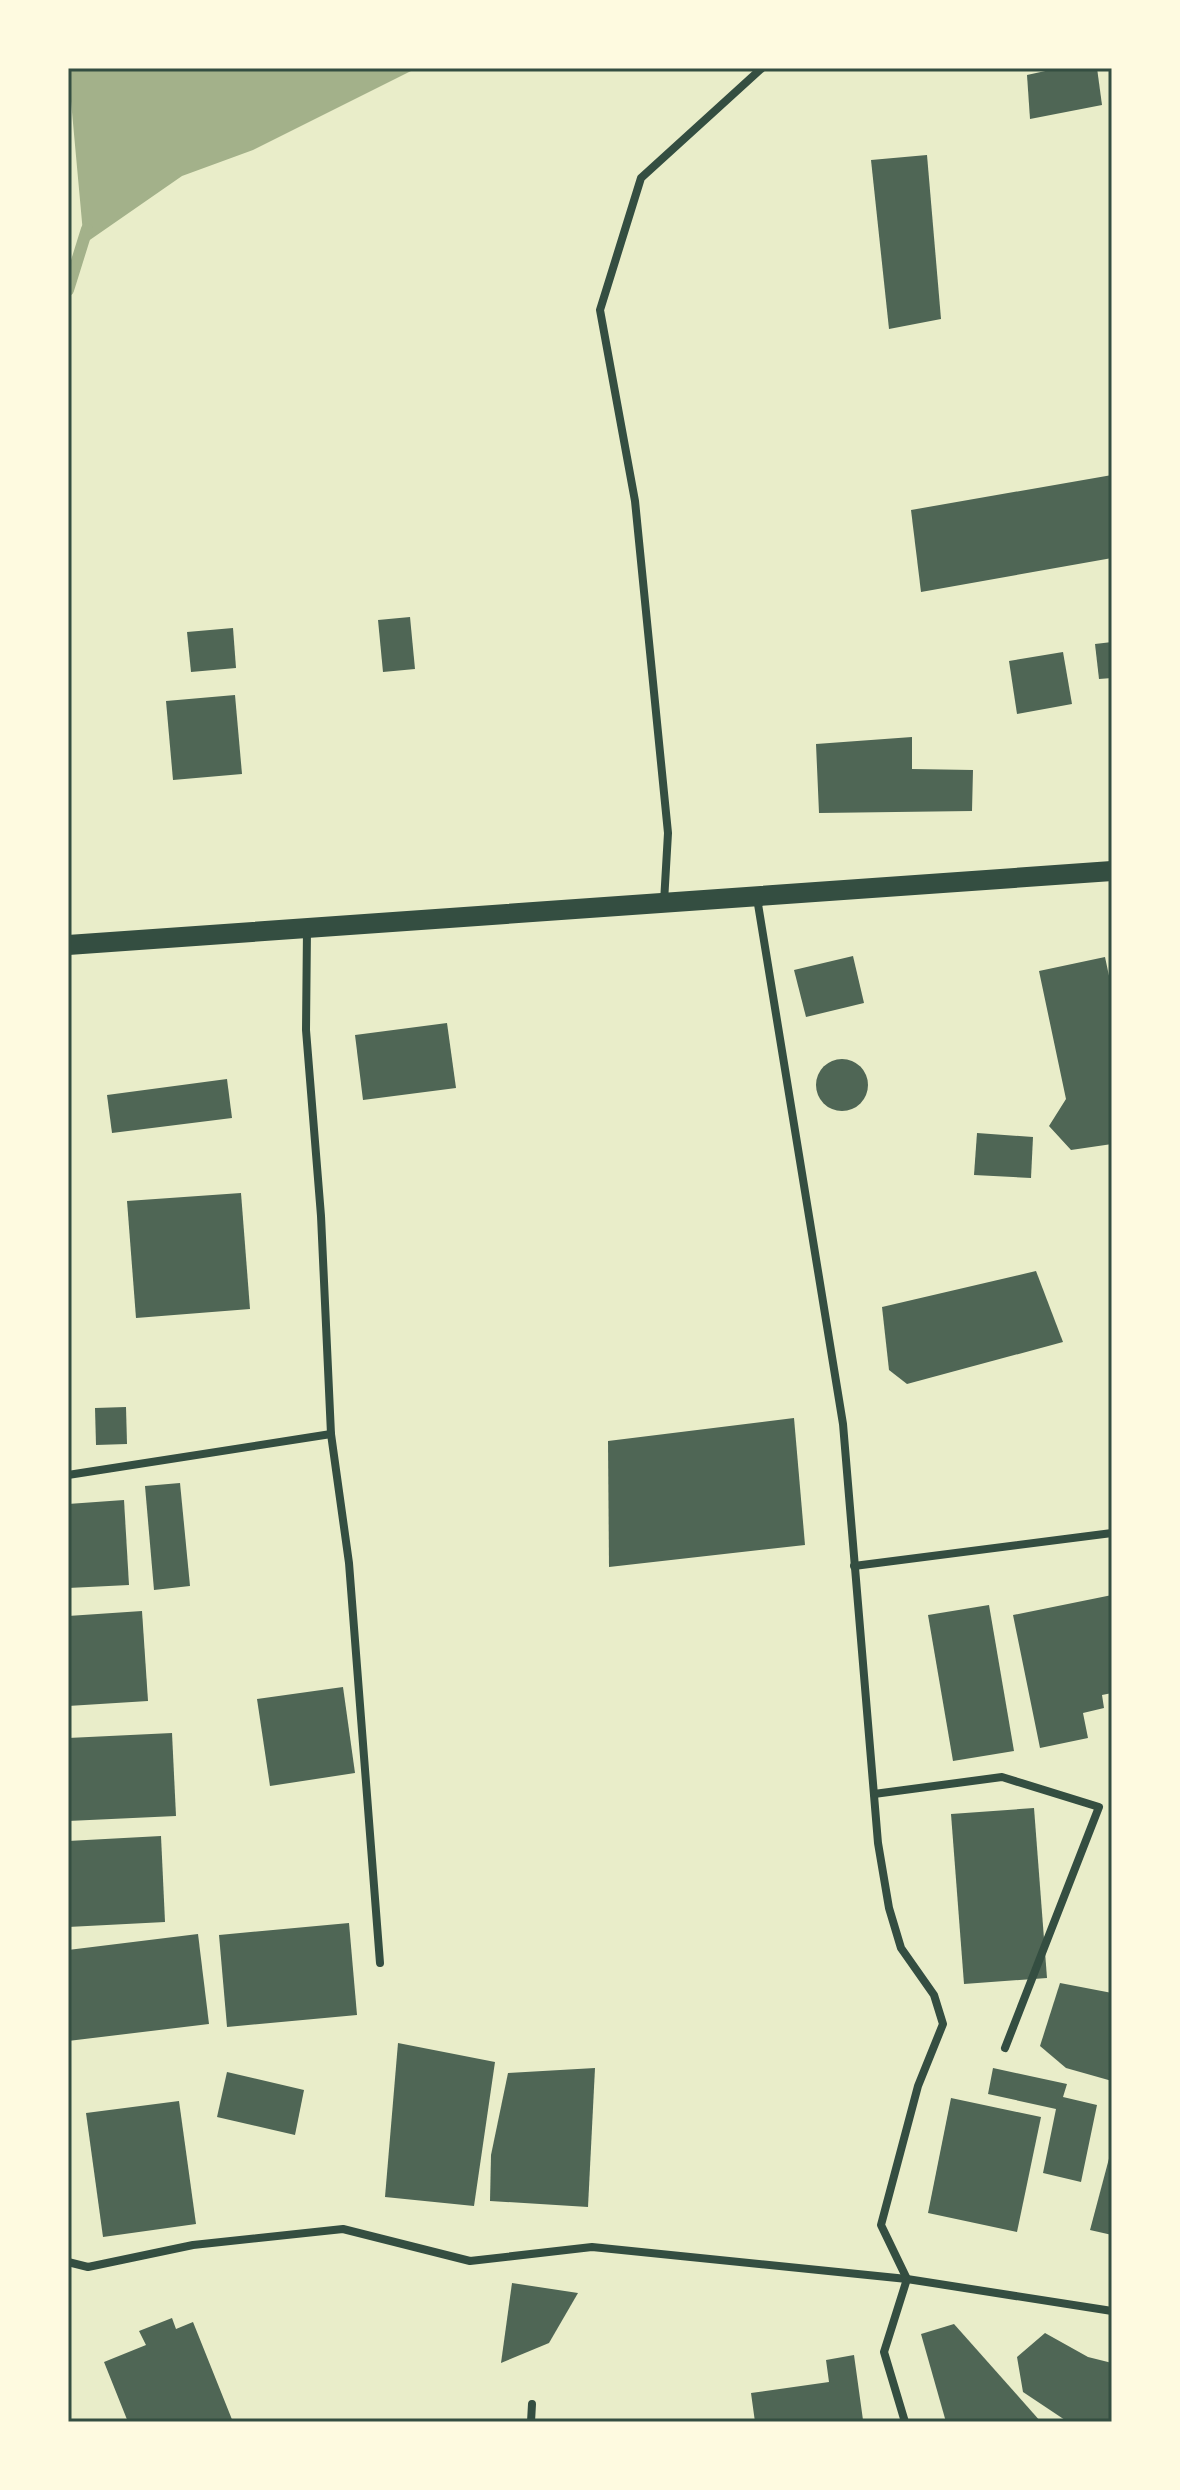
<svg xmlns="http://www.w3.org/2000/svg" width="1180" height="2490" viewBox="0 0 1180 2490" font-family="Spectral,serif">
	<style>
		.water { fill: #a3b18a }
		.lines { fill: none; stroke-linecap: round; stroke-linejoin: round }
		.stream { stroke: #a3b18a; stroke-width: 12 }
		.building { fill: #4f6655 }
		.minor { stroke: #344e41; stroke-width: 8 }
		.primary { stroke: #344e41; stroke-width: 20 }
		.neatline { fill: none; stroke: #344e41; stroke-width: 3 }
	</style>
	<rect width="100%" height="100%" fill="#e9edc9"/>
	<path class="water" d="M 68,68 L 417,68 L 253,150 L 182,176 L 84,244 Z"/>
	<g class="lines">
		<path class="stream" d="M 68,290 L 87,229"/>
	</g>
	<g class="building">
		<path d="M 1059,68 L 1097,68 L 1102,105 L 1030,119 L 1027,75 Z"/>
		<path d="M 927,155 L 941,319 L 889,329 L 871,160 Z"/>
		<path d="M 1112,475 L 1112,558 L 921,592 L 911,510 Z"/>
		<path d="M 410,617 L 415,669 L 383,672 L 378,620 Z"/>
		<path d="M 233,628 L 236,668 L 191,672 L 187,632 Z"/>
		<path d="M 1112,642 L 1112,678 L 1099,679 L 1095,644 Z"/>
		<path d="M 1063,652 L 1072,704 L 1017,714 L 1009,661 Z"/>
		<path d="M 235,695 L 242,774 L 173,780 L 166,701 Z"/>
		<path d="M 912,737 L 912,769 L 973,770 L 972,811 L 819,813 L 816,744 Z"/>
		<path d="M 853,956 L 864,1003 L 806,1017 L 794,970 Z"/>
		<path d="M 1105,957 L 1112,990 L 1112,1144 L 1071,1150 L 1049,1126 L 1066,1099 L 1039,971 Z"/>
		<path d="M 447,1023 L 456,1088 L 363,1100 L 355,1035 Z"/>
		<circle cx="842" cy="1085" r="26"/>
		<path d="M 227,1079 L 232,1118 L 112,1133 L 107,1095 Z"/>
		<path d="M 977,1133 L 1033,1137 L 1031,1178 L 974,1175 Z"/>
		<path d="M 241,1193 L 250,1309 L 136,1318 L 127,1201 Z"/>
		<path d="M 1036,1271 L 1063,1342 L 907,1384 L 889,1370 L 882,1307 Z"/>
		<path d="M 126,1407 L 127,1444 L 96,1445 L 95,1408 Z"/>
		<path d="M 794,1418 L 805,1545 L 609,1567 L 608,1441 Z"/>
		<path d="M 180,1483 L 190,1586 L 154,1590 L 145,1486 Z"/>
		<path d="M 124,1500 L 129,1585 L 68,1588 L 68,1504 Z"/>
		<path d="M 1112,1595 L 1112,1693 L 1102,1695 L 1104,1708 L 1083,1713 L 1088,1738 L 1040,1748 L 1013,1615 Z"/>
		<path d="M 989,1605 L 1014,1751 L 953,1761 L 928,1615 Z"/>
		<path d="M 142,1611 L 148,1701 L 68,1706 L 68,1616 Z"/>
		<path d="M 343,1687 L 355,1773 L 270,1786 L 257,1699 Z"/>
		<path d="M 172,1733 L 176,1816 L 68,1821 L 68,1738 Z"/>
		<path d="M 1034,1808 L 1047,1978 L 964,1984 L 951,1814 Z"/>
		<path d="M 161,1836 L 165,1922 L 68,1927 L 68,1841 Z"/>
		<path d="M 349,1923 L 357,2015 L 227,2027 L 219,1935 Z"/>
		<path d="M 198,1934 L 209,2024 L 68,2041 L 68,1950 Z"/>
		<path d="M 1060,1983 L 1112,1993 L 1112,2081 L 1066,2068 L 1040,2046 Z"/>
		<path d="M 398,2043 L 495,2062 L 474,2206 L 385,2197 Z"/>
		<path d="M 595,2068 L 588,2207 L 490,2201 L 491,2155 L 508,2073 Z"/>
		<path d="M 993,2068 L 1067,2084 L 1063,2097 L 1097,2105 L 1081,2182 L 1043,2173 L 1056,2109 L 988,2094 Z"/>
		<path d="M 227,2072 L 304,2090 L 295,2135 L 217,2117 Z"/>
		<path d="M 951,2098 L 1041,2117 L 1017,2232 L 928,2213 Z"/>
		<path d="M 179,2101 L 196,2224 L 103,2237 L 86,2113 Z"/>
		<path d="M 1111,2151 L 1112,2151 L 1112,2235 L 1090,2230 Z"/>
		<path d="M 512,2283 L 578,2293 L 549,2343 L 501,2363 Z"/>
		<path d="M 172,2318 L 176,2329 L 193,2322 L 233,2422 L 128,2422 L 104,2362 L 146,2345 L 139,2331 Z"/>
		<path d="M 954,2324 L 1041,2422 L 946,2422 L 921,2334 Z"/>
		<path d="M 1045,2333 L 1088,2357 L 1112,2363 L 1112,2422 L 1068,2422 L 1023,2392 L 1017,2357 Z"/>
		<path d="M 854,2355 L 863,2420 L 755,2422 L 751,2393 L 829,2382 L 826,2360 Z"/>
	</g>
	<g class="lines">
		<g class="minor">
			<path d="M 757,898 L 843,1424 L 878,1843 L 889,1908 L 901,1948 L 934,1995 L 943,2024 L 918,2086 L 881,2225 L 907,2279 L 884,2352 L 905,2422"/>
			<path d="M 664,902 L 668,833 L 635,501 L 600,310 L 641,178 L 762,68"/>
			<path d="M 307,929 L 306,1030 L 321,1216 L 331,1434 L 349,1563 L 380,1963"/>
			<path d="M 68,1475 L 331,1434"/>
			<path d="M 854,1566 L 1112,1533"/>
			<path d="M 874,1794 L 1002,1777 L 1099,1807 L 1005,2048"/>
			<path d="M 68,2262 L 88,2267 L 193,2245 L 343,2229 L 470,2261 L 592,2247 L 907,2279 L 1112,2311"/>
			<path d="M 531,2422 L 532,2404"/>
		</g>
		<path class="primary" d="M 68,945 L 1112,871"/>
	</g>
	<rect width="1180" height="2490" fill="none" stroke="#fefae0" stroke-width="140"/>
	<rect x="70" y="70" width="1040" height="2350" class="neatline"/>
</svg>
